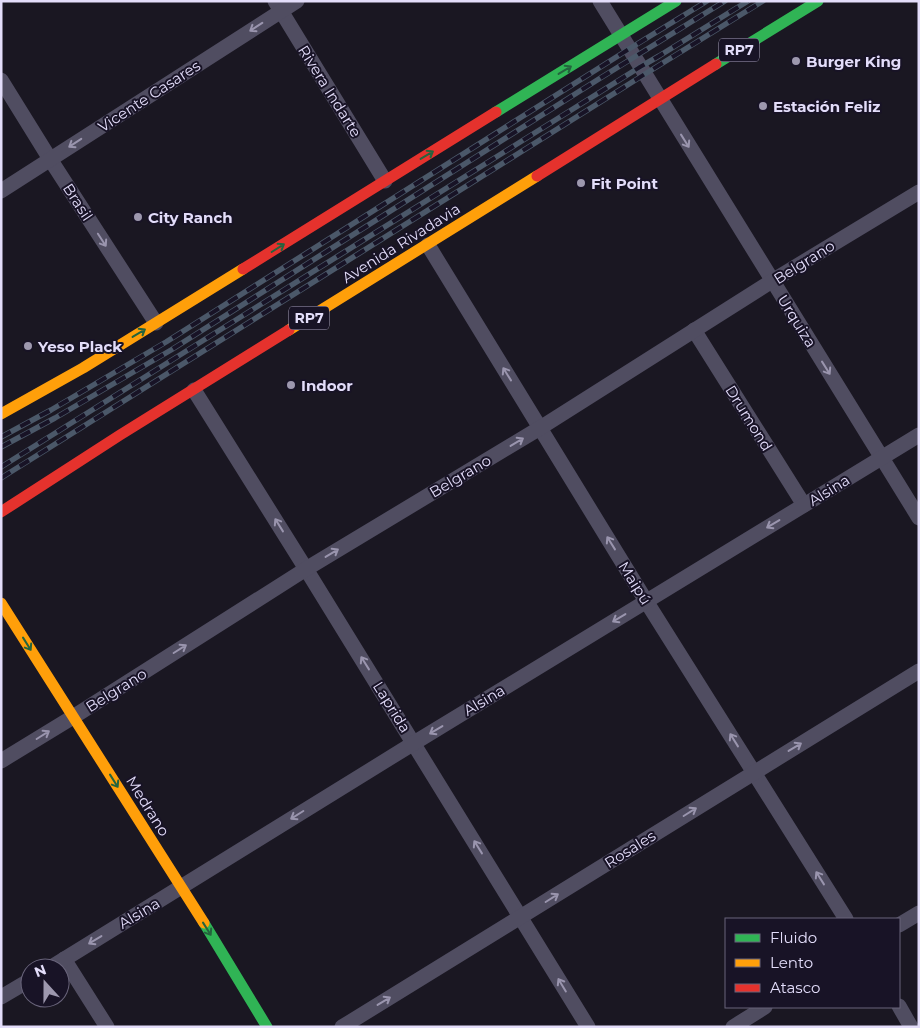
<svg xmlns="http://www.w3.org/2000/svg" width="920" height="1028" viewBox="0 0 920 1028" font-family="Montserrat,sans-serif">
	<style>
		.lines { fill: none; stroke-linecap: round; stroke-linejoin: round }
		.street { stroke: #504d61; stroke-width: 15 }
		.fast { stroke: #30b455; stroke-width: 11 }
		.slow { stroke: #ff9f0a; stroke-width: 11 }
		.jam { stroke: #e5322d; stroke-width: 11 }
		.rail-casing { stroke: #4b5869; stroke-width: 5.5 }
		.rail { stroke: #181326; stroke-width: 4; stroke-dasharray: 11; stroke-linecap: butt }
		.oneway { stroke: #9a95ae }
		.oneway2 { stroke: #24643e }
		.poi-dot { fill: #9d98ae; stroke: #181326; stroke-width: 2 }
		.labels { text-anchor: middle; dominant-baseline: central; stroke-width: 4; stroke-linejoin: round; paint-order: stroke }
		.shield { fill: #181326; stroke: #a6a0ba; stroke-width: 1 }
		.shield-label { font-size: 14px; font-weight: bold; fill: #e3ddfa }
		.poi-label { font-size: 15px; font-weight: bold; fill: #e3ddfa; stroke: #181326; text-anchor: start }
		.street-label { font-size: 15px; fill: #e3ddfa; stroke: #181326 }
	</style>
	<rect width="100%" height="100%" fill="#1a1722"/>
	<g class="lines">
		<g class="street">
			<path d="M 275,1 L 385,181"/>
			<path d="M 600,1 L 919,518"/>
			<path d="M 1,80 L 50,159 L 156,323"/>
			<path d="M 1,191 L 297,1"/>
			<path d="M 428,245 L 646,601 L 846,919"/>
			<path d="M 694,330 L 804,505"/>
			<path d="M 194,390 L 306,569 L 588,1027"/>
			<path d="M 1,761 L 73,717 L 306,569 L 540,428 L 772,281 L 919,192"/>
			<path d="M 899,925 L 919,913"/>
			<path d="M 64,959 L 107,1027"/>
			<path d="M 50,968 L 414,743 L 919,435"/>
			<path d="M 1,997 L 30,980"/>
			<path d="M 899,1006 L 911,1027"/>
			<path d="M 342,1027 C 535,909 726,789 919,671"/>
			<path d="M 733,1027 L 765,1007"/>
		</g>
		<g class="fast">
			<path d="M 716,64 L 818,1"/>
			<path d="M 496,112 L 676,1"/>
			<path d="M 204,923 L 267,1027"/>
		</g>
		<g class="slow">
			<path d="M 289,330 L 537,176"/>
			<path d="M 1,414 L 83,368 L 243,269"/>
			<path d="M 1,603 L 204,923"/>
		</g>
		<g class="jam">
			<path d="M 537,176 L 716,64"/>
			<path d="M 243,269 L 496,112"/>
			<path d="M 1,512 L 120,435 L 289,330"/>
		</g>
		<defs>
			<g id="rail">
				<path d="M 1,437 L 51,410 L 166,342 L 629,49 L 707,1"/>
				<path d="M 1,447 L 55,418 L 171,350 L 602,77 L 725,1"/>
				<path d="M 1,467 L 640,67 L 659,56 L 748,1"/>
				<path d="M 1,478 L 645,74 L 763,1"/>
			</g>
		</defs>
		<use href="#rail" class="rail-casing"/>
		<use href="#rail" class="rail"/>
	</g>
	<defs><path id="oneway-shaft" d="M-6 0H5M1.5-3L5.5 0L1.5 3" fill="none" stroke-width="1.6" stroke-linecap="round" stroke-linejoin="round" transform="scale(1.25)"/></defs>
	<g class="oneway">
		<use href="#oneway-shaft" transform="translate(256 27) rotate(147)"/>
		<use href="#oneway-shaft" transform="translate(685 141) rotate(58)"/>
		<use href="#oneway-shaft" transform="translate(75 143) rotate(147)"/>
		<use href="#oneway-shaft" transform="translate(102 240) rotate(57)"/>
		<use href="#oneway-shaft" transform="translate(826 368) rotate(58)"/>
		<use href="#oneway-shaft" transform="translate(507 374) rotate(-122)"/>
		<use href="#oneway-shaft" transform="translate(517 442) rotate(-31)"/>
		<use href="#oneway-shaft" transform="translate(773 524) rotate(149)"/>
		<use href="#oneway-shaft" transform="translate(279 525) rotate(-122)"/>
		<use href="#oneway-shaft" transform="translate(611 543) rotate(-122)"/>
		<use href="#oneway-shaft" transform="translate(332 553) rotate(-31)"/>
		<use href="#oneway-shaft" transform="translate(619 618) rotate(149)"/>
		<use href="#oneway-shaft" transform="translate(180 649) rotate(-32)"/>
		<use href="#oneway-shaft" transform="translate(365 663) rotate(-122)"/>
		<use href="#oneway-shaft" transform="translate(436 730) rotate(149)"/>
		<use href="#oneway-shaft" transform="translate(43 735) rotate(-32)"/>
		<use href="#oneway-shaft" transform="translate(734 740) rotate(-122)"/>
		<use href="#oneway-shaft" transform="translate(795 747) rotate(-31)"/>
		<use href="#oneway-shaft" transform="translate(690 812) rotate(-32)"/>
		<use href="#oneway-shaft" transform="translate(297 815) rotate(148)"/>
		<use href="#oneway-shaft" transform="translate(478 847) rotate(-122)"/>
		<use href="#oneway-shaft" transform="translate(820 878) rotate(-122)"/>
		<use href="#oneway-shaft" transform="translate(552 898) rotate(-32)"/>
		<use href="#oneway-shaft" transform="translate(95 940) rotate(149)"/>
		<use href="#oneway-shaft" transform="translate(562 985) rotate(-121)"/>
		<use href="#oneway-shaft" transform="translate(384 1001) rotate(-31)"/>
	</g>
	<g class="oneway2">
		<use href="#oneway-shaft" transform="translate(565 70) rotate(-31)"/>
		<use href="#oneway-shaft" transform="translate(427 155) rotate(-31)"/>
		<use href="#oneway-shaft" transform="translate(278 248) rotate(-32)"/>
		<use href="#oneway-shaft" transform="translate(139 333) rotate(-31)"/>
		<use href="#oneway-shaft" transform="translate(27 644) rotate(58)"/>
		<use href="#oneway-shaft" transform="translate(114 781) rotate(58)"/>
		<use href="#oneway-shaft" transform="translate(207 929) rotate(58)"/>
	</g>
	<g class="poi-dot">
		<circle cx="796" cy="61" r="5"/>
		<circle cx="763" cy="106" r="5"/>
		<circle cx="581" cy="183" r="5"/>
		<circle cx="138" cy="217" r="5"/>
		<circle cx="28" cy="346" r="5"/>
		<circle cx="291" cy="385" r="5"/>
	</g>
	<g class="labels">
		<g class="shield">
			<rect x="719" y="38.5" width="40" height="23" rx="4"/>
			<rect x="289" y="306.5" width="40" height="23" rx="4"/>
		</g>
		<g class="shield-label">
			<text x="739" y="50">RP7</text>
			<text x="309" y="318">RP7</text>
		</g>
		<g class="poi-label">
			<text x="806" y="61">Burger King</text>
			<text x="773" y="106">Estación Feliz</text>
			<text x="591" y="183">Fit Point</text>
			<text x="148" y="217">City Ranch</text>
			<text x="38" y="346">Yeso Plack</text>
			<text x="301" y="385">Indoor</text>
		</g>
		<g class="street-label">
			<text transform="translate(330 91) rotate(58)">Rivera Indarte</text>
			<text transform="translate(149 96) rotate(-33)">Vicente Casares</text>
			<text transform="translate(78 202) rotate(57)">Brasil</text>
			<text transform="translate(401 243) rotate(-32)">Avenida Rivadavia</text>
			<text transform="translate(804 262) rotate(-32)">Belgrano</text>
			<text transform="translate(797 321) rotate(58)">Urquiza</text>
			<text transform="translate(749 418) rotate(58)">Drumond</text>
			<text transform="translate(460 476) rotate(-31)">Belgrano</text>
			<text transform="translate(829 490) rotate(-32)">Alsina</text>
			<text transform="translate(635 583) rotate(58)">Maipú</text>
			<text transform="translate(116 690) rotate(-32)">Belgrano</text>
			<text transform="translate(484 700) rotate(-31)">Alsina</text>
			<text transform="translate(392 707) rotate(58)">Laprida</text>
			<text transform="translate(148 806) rotate(58)">Medrano</text>
			<text transform="translate(630 849) rotate(-32)">Rosales</text>
			<text transform="translate(139 913) rotate(-31)">Alsina</text>
		</g>
	</g>
	<rect width="920" height="1028" fill="none" stroke="#e3ddfa" stroke-width="5"/>
	<rect x="725" y="918" width="175" height="90" fill="#181326" stroke="#69647b"/>
	<rect x="735" y="934" width="25" height="8" fill="#30b455" stroke="#69647b"/>
	<text x="770" y="943" font-size="15" fill="#e3ddfa">Fluido</text>
	<rect x="735" y="959" width="25" height="8" fill="#ff9f0a" stroke="#69647b"/>
	<text x="770" y="968" font-size="15" fill="#e3ddfa">Lento</text>
	<rect x="735" y="984" width="25" height="8" fill="#e5322d" stroke="#69647b"/>
	<text x="770" y="993" font-size="15" fill="#e3ddfa">Atasco</text>
	<g transform="translate(45 983) rotate(339)"><circle r="24" fill="#181326" stroke="#69647b"/>
	<path d="M0-4L9 19L0 12L-9 19Z" fill="#9d98ae"/>
	<text y="-8" font-size="14" font-weight="bold" text-anchor="middle" fill="#e3ddfa">N</text>
	</g>
</svg>
